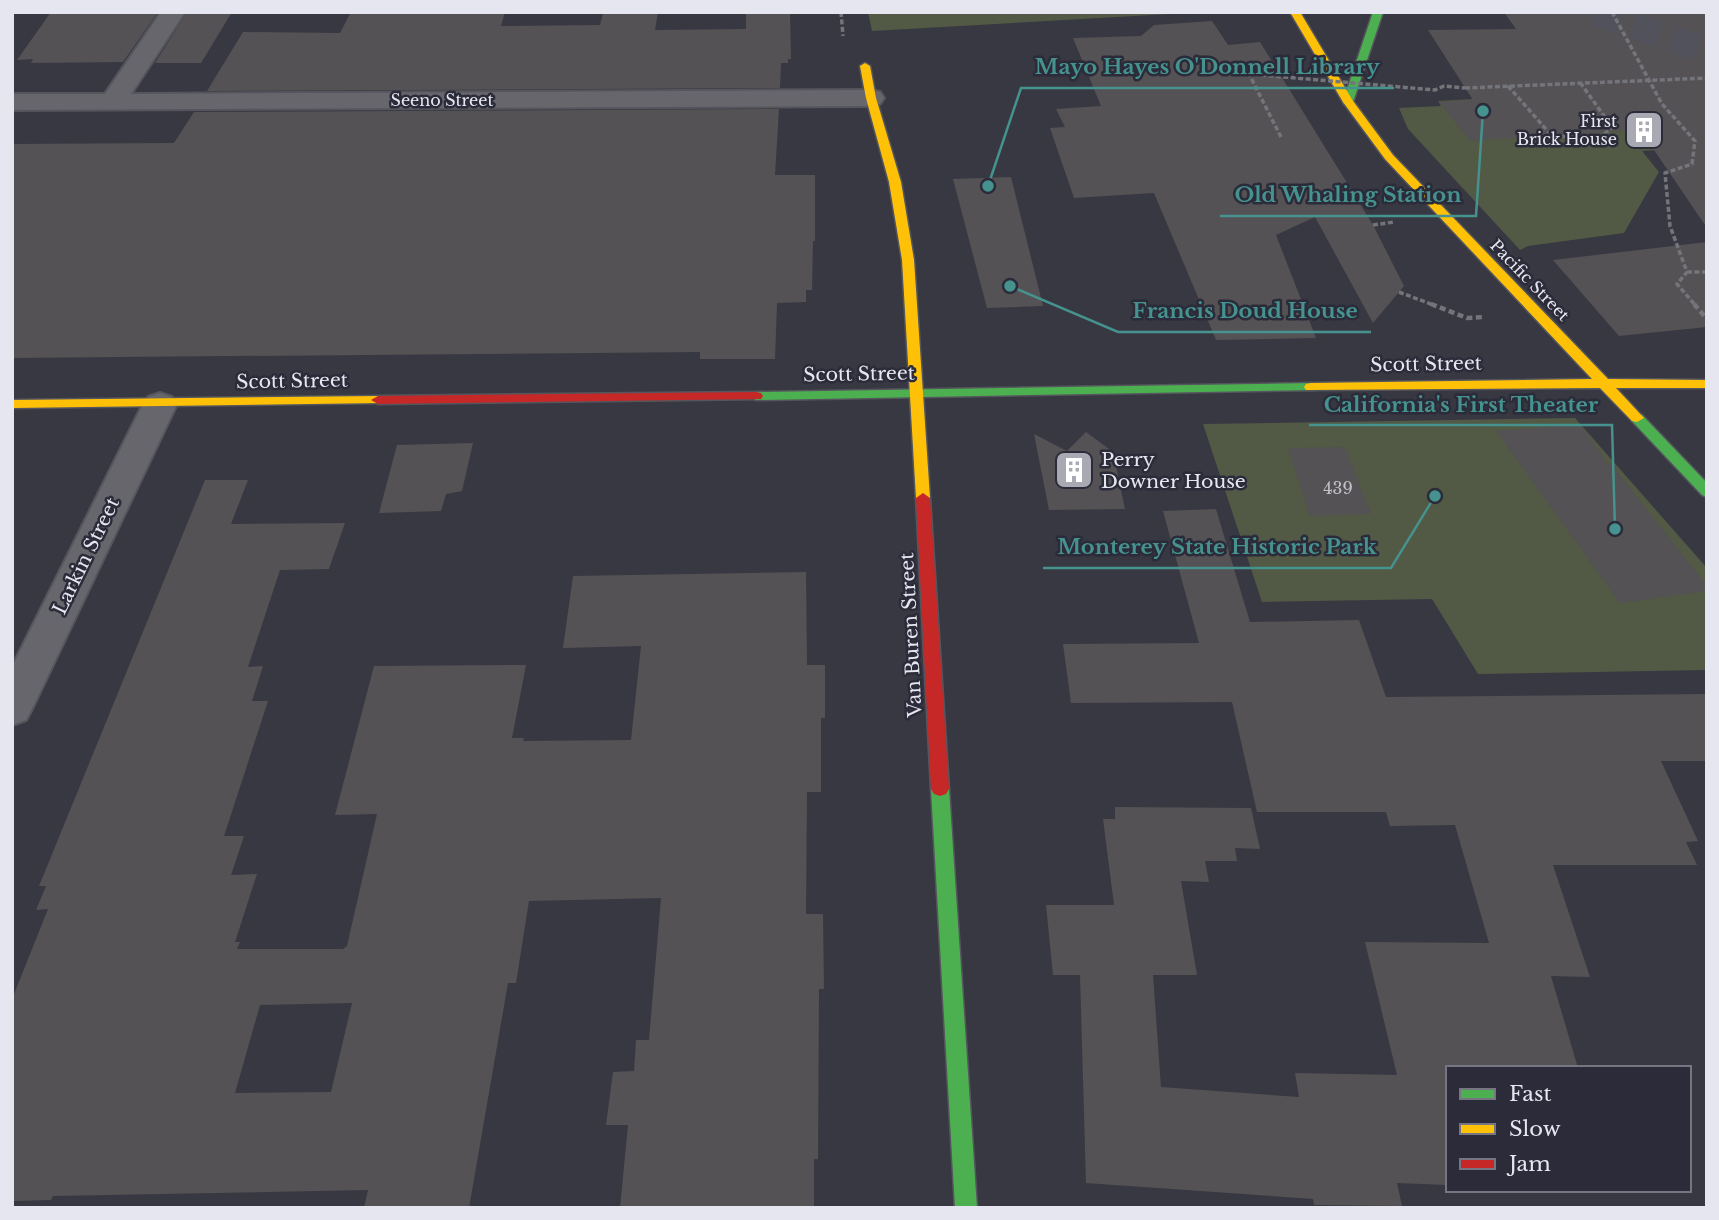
<svg xmlns="http://www.w3.org/2000/svg" width="1719" height="1220" viewBox="0 0 1719 1220" font-family="'Libre Baskerville',serif">
	<style>
		.green { fill: #525945 }
		.building { fill: #545254; fill-rule: evenodd }
		.lines { fill: none; stroke-linecap: round; stroke-linejoin: round }
		.primary-tunnel { stroke: #52525c; stroke-width: 27; stroke-dasharray: 27 14; stroke-linecap: butt }
		.street-casing { stroke: #55555d; stroke-width: 4 }
		.fast-casing { stroke: #55555d; stroke-width: 3 }
		.slow-casing { stroke: #55555d; stroke-width: 3 }
		.jam-casing { stroke: #55555d; stroke-width: 3 }
		.path-far1 { stroke: #74747b; stroke-width: 3.5; stroke-dasharray: 5 2.5; stroke-linecap: butt }
		.path { stroke: #74747b; stroke-width: 4.5; stroke-dasharray: 6 3.5; stroke-linecap: butt }
		.street { fill: #66666c; fill-rule: evenodd }
		.fast { fill: #4caf50; fill-rule: evenodd }
		.slow { fill: #ffc107; fill-rule: evenodd }
		.jam { fill: #c62828; fill-rule: evenodd }
		.path-bridge { stroke: #74747b; stroke-width: 3.5; stroke-dasharray: 5 2.5; stroke-linecap: butt }
		.labels { text-anchor: middle; dominant-baseline: central; stroke-width: 5; stroke-linejoin: round; paint-order: stroke }
		.far-street-label { font-size: 16px; fill: #e6e6f0; stroke: #2b2b3a }
		.far-poi-label { font-size: 16px; fill: #e6e6f0; stroke: #2b2b3a; text-anchor: end }
		.number-label { font-size: 16px; fill: #c2c1c9 }
		.street-label { font-size: 19px; fill: #e6e6f0; stroke: #2b2b3a }
		.poi-label { font-size: 19px; fill: #e6e6f0; stroke: #2b2b3a; text-anchor: start }
		.leader { fill: none; stroke: #45928e; stroke-width: 2.5 }
		.callout-dot { fill: #45928e; stroke: #2b2b3a; stroke-width: 2.5 }
		.callout-label { font-size: 21px; text-anchor: middle; font-weight: bold; fill: #45928e; stroke: #2b2b3a; stroke-width: 5; stroke-linejoin: round; paint-order: stroke }
	</style>
	<rect width="100%" height="100%" fill="#383842"/>
	<g class="green">
		<path d="M 868,12 L 1205,12 L 872,31 Z"/>
		<path d="M 1509,97 L 1689,148 L 1642,151 L 1659,172 L 1624,233 L 1528,246 L 1520,250 L 1408,129 L 1399,108 L 1441,106 L 1438,101 Z"/>
		<path d="M 1575,418 L 1707,568 L 1707,670 L 1478,674 L 1432,599 L 1262,602 L 1203,424 Z"/>
	</g>
	<g class="building">
		<path d="M 51,12 L 158,12 L 123,62 L 31,63 L 33,59 L 17,60 Z"/>
		<path d="M 187,12 L 232,12 L 201,63 L 155,63 Z"/>
		<path d="M 351,12 L 505,12 L 501,26 L 600,25 L 603,13 L 658,12 L 655,30 L 746,29 L 746,12 L 790,12 L 791,59 L 788,59 L 788,63 L 781,63 L 780,88 L 207,91 L 243,32 L 340,33 Z"/>
		<path d="M 1504,12 L 1707,12 L 1707,228 L 1652,147 L 1640,148 L 1624,131 L 1470,141 L 1439,102 L 1473,100 L 1428,30 L 1516,29 Z"/>
		<path d="M 1212,21 L 1228,45 L 1260,42 L 1373,225 L 1404,286 L 1373,323 L 1315,217 L 1276,235 L 1316,338 L 1216,340 L 1154,193 L 1074,198 L 1050,128 L 1065,127 L 1056,109 L 1101,106 L 1073,38 L 1141,36 L 1154,25 Z"/>
		<path d="M 779,109 L 775,175 L 815,175 L 815,241 L 813,241 L 812,290 L 806,290 L 806,302 L 777,303 L 775,359 L 700,359 L 700,352 L 12,358 L 12,144 L 174,143 L 194,112 Z"/>
		<path d="M 1011,177 L 1043,306 L 987,308 L 953,179 Z"/>
		<path d="M 1707,242 L 1707,327 L 1619,336 L 1553,260 Z"/>
		<path d="M 1580,424 L 1608,464 L 1611,464 L 1707,586 L 1707,591 L 1620,603 L 1496,431 Z"/>
		<path d="M 1086,432 L 1113,452 L 1125,509 L 1049,510 L 1034,434 L 1067,451 Z"/>
		<path d="M 473,443 L 462,491 L 446,494 L 441,511 L 379,513 L 397,445 Z"/>
		<path d="M 1345,447 L 1371,514 L 1310,516 L 1288,448 Z"/>
		<path d="M 205,480 L 248,480 L 231,524 L 345,523 L 329,569 L 280,570 L 248,667 L 263,666 L 252,701 L 268,701 L 224,836 L 244,836 L 231,875 L 257,874 L 235,942 L 240,942 L 237,949 L 343,949 L 347,946 L 377,814 L 335,815 L 374,666 L 526,665 L 512,738 L 524,738 L 523,741 L 631,740 L 641,646 L 563,648 L 573,576 L 806,572 L 807,665 L 825,665 L 825,718 L 821,718 L 821,792 L 807,792 L 806,914 L 823,914 L 824,989 L 819,989 L 818,1159 L 814,1159 L 814,1208 L 620,1208 L 628,1125 L 606,1125 L 613,1072 L 634,1071 L 636,1040 L 649,1040 L 661,898 L 529,901 L 516,983 L 508,983 L 469,1208 L 364,1208 L 368,1190 L 53,1196 L 51,1200 L 12,1201 L 12,999 L 48,909 L 36,910 L 46,886 L 39,886 ZM 352,1003 L 331,1092 L 235,1093 L 260,1005 Z"/>
		<path d="M 1216,509 L 1250,622 L 1359,620 L 1386,697 L 1707,694 L 1707,761 L 1661,761 L 1698,841 L 1686,842 L 1697,865 L 1553,865 L 1590,977 L 1551,976 L 1578,1068 L 1448,1068 L 1448,1185 L 1397,1183 L 1402,1206 L 1314,1205 L 1313,1199 L 1086,1183 L 1080,975 L 1053,975 L 1046,905 L 1114,905 L 1103,819 L 1115,819 L 1115,807 L 1251,808 L 1260,849 L 1235,848 L 1237,861 L 1205,861 L 1209,882 L 1181,881 L 1197,975 L 1153,975 L 1161,1087 L 1299,1097 L 1295,1073 L 1397,1075 L 1365,942 L 1489,943 L 1455,825 L 1390,826 L 1386,812 L 1257,812 L 1232,702 L 1071,703 L 1063,644 L 1199,643 L 1163,511 Z"/>
	</g>
	<g class="lines">
		<path class="primary-tunnel" d="M 1595,12 L 1707,51"/>
		<defs>
			<g id="street">
				<path d="M 161,12 L 185,12 L 131,94 L 871,90 L 880,92 L 884,98 L 880,104 L 871,106 L 12,110 L 12,94 L 105,94 Z"/>
				<path d="M 160,393 L 172,397 L 177,404 L 32,709 L 26,720 L 12,725 L 12,667 L 143,404 L 148,397 Z"/>
			</g>
			<g id="fast">
				<path d="M 1373,12 L 1383,12 L 1353,102 L 1344,104 L 1343,102 Z"/>
				<path d="M 1311,383 L 1316,384 L 1318,387 L 1316,390 L 756,400 L 749,396 L 756,392 Z"/>
				<path d="M 1637,414 L 1642,415 L 1707,483 L 1707,497 L 1702,495 L 1632,421 L 1630,418 Z"/>
				<path d="M 940,782 L 946,784 L 949,789 L 977,1208 L 955,1208 L 931,789 L 934,784 Z"/>
			</g>
			<g id="slow">
				<path d="M 1290,12 L 1300,12 L 1353,101 L 1393,155 L 1608,379 L 1707,380 L 1707,388 L 1616,388 L 1644,418 L 1637,422 L 1632,421 L 1600,388 L 1306,390 L 1304,387 L 1306,384 L 1311,383 L 1592,379 L 1385,159 L 1343,102 Z"/>
				<path d="M 865,63 L 870,66 L 876,98 L 901,182 L 914,260 L 930,498 L 923,503 L 916,498 L 902,260 L 889,182 L 866,98 L 860,66 Z"/>
				<path d="M 378,396 L 385,400 L 383,403 L 12,408 L 12,400 Z"/>
			</g>
			<g id="jam">
				<path d="M 756,392 L 761,393 L 763,396 L 761,399 L 378,404 L 371,400 L 378,396 Z"/>
				<path d="M 923,493 L 930,498 L 949,789 L 946,794 L 940,796 L 934,794 L 931,789 L 916,498 Z"/>
			</g>
		</defs>
		<use href="#street" class="street-casing"/>
		<use href="#fast" class="fast-casing"/>
		<use href="#slow" class="slow-casing"/>
		<use href="#jam" class="jam-casing"/>
		<g class="path-far1">
			<path d="M 841,12 L 843,36"/>
			<path d="M 1612,12 L 1662,104 L 1695,141 L 1692,164 L 1665,173 L 1670,226 L 1687,272 L 1677,284 L 1696,306"/>
			<path d="M 1508,86 L 1552,136 L 1601,137 L 1612,127 L 1579,81"/>
			<path d="M 1465,88 L 1707,78"/>
			<path d="M 1373,225 L 1394,222"/>
			<path d="M 1687,272 L 1707,272"/>
			<path d="M 1399,292 L 1436,306"/>
		</g>
		<g class="path">
			<path d="M 1431,304 L 1467,318 L 1484,317"/>
			<path d="M 1694,304 L 1707,319"/>
		</g>
		<use href="#street" class="street"/>
		<use href="#fast" class="fast"/>
		<use href="#slow" class="slow"/>
		<use href="#jam" class="jam"/>
		<path class="path-bridge" d="M 1281,137 L 1249,74 L 1435,90 L 1444,86 L 1465,88"/>
	</g>
	<defs>
		<symbol id="building-square" viewBox="-11 -11 22 22"><rect x="-9" y="-9" width="18" height="18" rx="4" fill="#a9a9b3" stroke="#2b2b3a"/><path d="M-4-6H4V6H1V3H-1V6H-4ZM-2.5-4.3h1.7v1.8h-1.7ZM.8-4.3h1.7v1.8H.8ZM-2.5-1h1.7V.8h-1.7ZM.8-1h1.7V.8H.8Z" fill="#fff"/></symbol>
	</defs>
	<g fill-rule="evenodd">
		<use href="#building-square" x="1622" y="108" width="44" height="44"/>
		<use href="#building-square" x="1052" y="448" width="44" height="44"/>
	</g>
	<g class="labels">
		<g class="far-street-label">
			<text x="442" y="100">Seeno Street</text>
			<text transform="translate(1530 280) rotate(46)">Pacific Street</text>
		</g>
		<g class="far-poi-label">
			<text x="1617" y="121">First<tspan x="1617" dy="18">Brick House</tspan></text>
		</g>
		<g class="number-label">
			<text x="1338" y="488">439</text>
		</g>
		<g class="street-label">
			<text transform="translate(1426 364) rotate(-1)">Scott Street</text>
			<text transform="translate(859 374) rotate(-1)">Scott Street</text>
			<text transform="translate(292 381) rotate(-1)">Scott Street</text>
			<text transform="translate(86 556) rotate(-64)">Larkin Street</text>
			<text transform="translate(911 635) rotate(-93)">Van Buren Street</text>
		</g>
		<g class="poi-label">
			<text x="1101" y="459">Perry<tspan x="1101" dy="22">Downer House</tspan></text>
		</g>
	</g>
	<path class="leader" d="M988 186L1021 88H1394M1483 111L1476 216H1220M1010 286L1118 332H1371M1615 529L1612 425H1309M1435 496L1391 568H1043"/>
	<g class="callout-dot">
		<circle cx="988" cy="186" r="7"/>
		<circle cx="1483" cy="111" r="7"/>
		<circle cx="1010" cy="286" r="7"/>
		<circle cx="1615" cy="529" r="7"/>
		<circle cx="1435" cy="496" r="7"/>
	</g>
	<g class="callout-label">
		<text x="1207" y="74">Mayo Hayes O'Donnell Library</text>
		<text x="1348" y="202">Old Whaling Station</text>
		<text x="1245" y="318">Francis Doud House</text>
		<text x="1461" y="412">California's First Theater</text>
		<text x="1217" y="554">Monterey State Historic Park</text>
	</g>
	<rect width="1719" height="1220" fill="none" stroke="#e6e6f0" stroke-width="28"/>
	<rect x="1446" y="1066" width="245" height="126" fill="#2b2b3a" stroke="#767683" stroke-width="2"/>
	<rect x="1460" y="1089" width="35" height="10" fill="#4caf50" stroke="#767683" stroke-width="2"/>
	<text x="1509" y="1101" font-size="21" fill="#e6e6f0">Fast</text>
	<rect x="1460" y="1124" width="35" height="10" fill="#ffc107" stroke="#767683" stroke-width="2"/>
	<text x="1509" y="1136" font-size="21" fill="#e6e6f0">Slow</text>
	<rect x="1460" y="1159" width="35" height="10" fill="#c62828" stroke="#767683" stroke-width="2"/>
	<text x="1509" y="1171" font-size="21" fill="#e6e6f0">Jam</text>
</svg>
